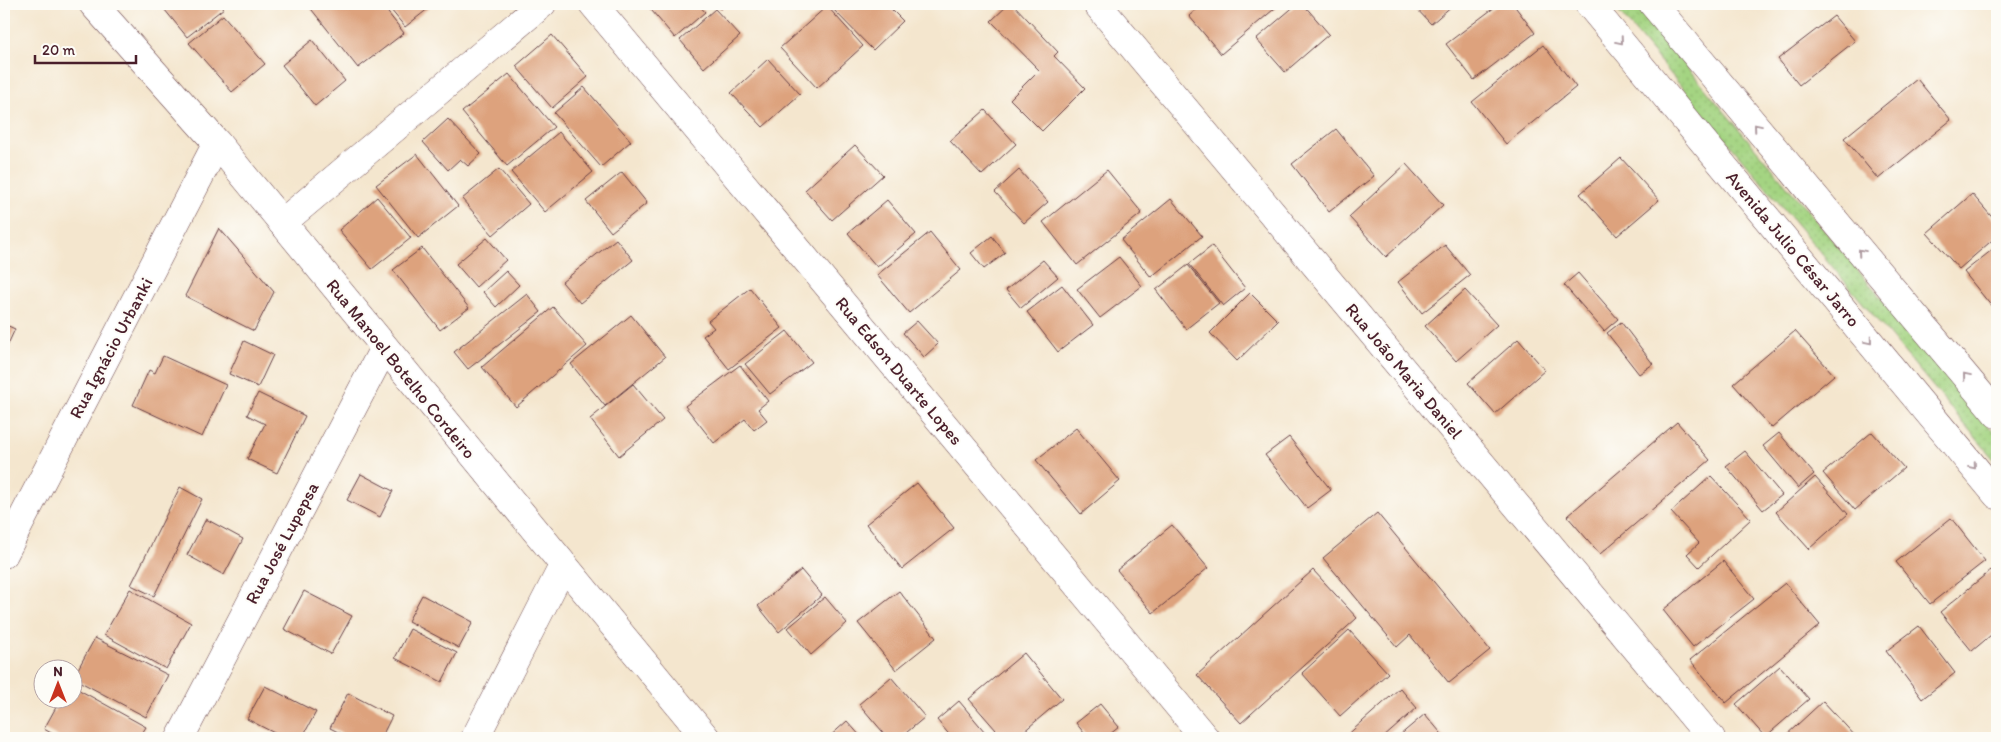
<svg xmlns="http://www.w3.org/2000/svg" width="2001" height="742" viewBox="0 0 2001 742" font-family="Itim,sans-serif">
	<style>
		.grass { fill: url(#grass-dots); stroke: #777a56 }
		.building { fill: #dda27d }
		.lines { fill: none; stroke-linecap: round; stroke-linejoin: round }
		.minor-casing { stroke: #643d43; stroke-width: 29 }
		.tertiary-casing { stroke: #643d43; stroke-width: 29 }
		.minor { stroke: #fff; stroke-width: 28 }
		.tertiary { stroke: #fff; stroke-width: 28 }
		.oneway { stroke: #ae9aa0 }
		.labels { text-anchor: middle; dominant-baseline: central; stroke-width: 4; stroke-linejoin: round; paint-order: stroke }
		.street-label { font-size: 18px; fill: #4a1f2b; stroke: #fdfcf7 }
	</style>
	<defs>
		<pattern id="grass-dots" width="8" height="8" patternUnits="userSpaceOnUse" patternTransform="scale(1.25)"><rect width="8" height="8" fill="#a4d482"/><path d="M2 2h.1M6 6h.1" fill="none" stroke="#8fb670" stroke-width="1.8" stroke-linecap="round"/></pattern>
	</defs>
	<rect width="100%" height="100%" fill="#fdfcf7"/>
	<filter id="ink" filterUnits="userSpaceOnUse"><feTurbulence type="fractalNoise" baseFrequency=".02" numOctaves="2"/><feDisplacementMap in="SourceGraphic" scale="10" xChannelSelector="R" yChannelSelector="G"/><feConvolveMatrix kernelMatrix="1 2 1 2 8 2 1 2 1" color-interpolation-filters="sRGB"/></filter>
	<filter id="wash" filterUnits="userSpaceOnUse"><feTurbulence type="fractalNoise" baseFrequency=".0096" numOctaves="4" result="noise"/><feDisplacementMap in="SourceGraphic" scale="20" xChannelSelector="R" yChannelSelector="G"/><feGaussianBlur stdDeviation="1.12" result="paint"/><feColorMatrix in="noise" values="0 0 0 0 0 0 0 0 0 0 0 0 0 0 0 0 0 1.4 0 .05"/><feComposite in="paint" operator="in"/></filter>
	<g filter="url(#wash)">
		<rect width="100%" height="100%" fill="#f4e6ce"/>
		<path class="grass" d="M 1612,4 L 1634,4 L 1997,436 L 1997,463 Z"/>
		<g id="blocks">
			<g class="building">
				<path d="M 160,4 L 220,4 L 224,8 L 187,37 Z"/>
				<path d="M 309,4 L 381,4 L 404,33 L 358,68 L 308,5 Z"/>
				<path d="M 386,4 L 434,4 L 405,27 Z"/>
				<path d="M 646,4 L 698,4 L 705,12 L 675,38 Z"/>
				<path d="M 716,4 L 727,4 L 720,9 Z"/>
				<path d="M 828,4 L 886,4 L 903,21 L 873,50 Z"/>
				<path d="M 1009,4 L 1013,4 L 1058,52 L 1054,56 L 1085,88 L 1042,131 L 1010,99 L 1039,70 L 991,21 Z"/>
				<path d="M 1203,4 L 1280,4 L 1221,54 L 1189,16 Z"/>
				<path d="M 1297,4 L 1303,4 L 1329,34 L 1285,72 L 1256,39 Z"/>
				<path d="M 1412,4 L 1454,4 L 1431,24 Z"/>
				<path d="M 1499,4 L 1513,4 L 1535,33 L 1474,80 L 1446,44 Z"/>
				<path d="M 827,6 L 863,46 L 817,88 L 780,48 Z"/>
				<path d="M 715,9 L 740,36 L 704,68 L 680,40 Z"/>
				<path d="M 223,15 L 265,64 L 232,92 L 189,43 Z"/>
				<path d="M 1834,16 L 1855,41 L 1799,85 L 1778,59 Z"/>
				<path d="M 552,35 L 588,77 L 552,108 L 516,66 Z"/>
				<path d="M 312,40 L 345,81 L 315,106 L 282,65 Z"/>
				<path d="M 1543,45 L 1576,87 L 1506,144 L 1472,102 Z"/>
				<path d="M 768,59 L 800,94 L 763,127 L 731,93 Z"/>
				<path d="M 509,74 L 554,127 L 507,166 L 462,112 Z"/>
				<path d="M 1917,79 L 1951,120 L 1878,179 L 1844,138 Z"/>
				<path d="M 584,87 L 631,141 L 601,167 L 554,113 Z"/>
				<path d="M 985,110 L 1016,144 L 982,175 L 950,141 Z"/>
				<path d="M 448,119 L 481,154 L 468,166 L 460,159 L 448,170 L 423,142 Z"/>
				<path d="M 1336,129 L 1374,176 L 1329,212 L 1292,164 Z"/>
				<path d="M 559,132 L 593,172 L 545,212 L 511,172 Z"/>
				<path d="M 855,145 L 883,175 L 832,220 L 805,190 Z"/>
				<path d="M 417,154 L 458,206 L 418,238 L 376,185 Z"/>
				<path d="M 1621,158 L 1659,200 L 1617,236 L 1580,194 Z"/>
				<path d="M 1406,164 L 1443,205 L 1386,257 L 1349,217 Z"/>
				<path d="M 499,169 L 529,204 L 493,235 L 462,199 Z"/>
				<path d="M 1019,170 L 1048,202 L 1024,223 L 995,192 Z"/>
				<path d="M 1107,170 L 1142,213 L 1077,265 L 1043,222 Z"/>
				<path d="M 622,172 L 647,203 L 611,232 L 586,201 Z"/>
				<path d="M 1972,194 L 1997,223 L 1997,236 L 1959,269 L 1927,233 Z"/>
				<path d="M 377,197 L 411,238 L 372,269 L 339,230 Z"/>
				<path d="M 1171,199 L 1202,236 L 1151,277 L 1121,240 Z"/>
				<path d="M 887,200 L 916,234 L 877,267 L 848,233 Z"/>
				<path d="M 219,228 L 274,292 L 254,331 L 185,296 Z"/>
				<path d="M 930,232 L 961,270 L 909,313 L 877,275 Z"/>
				<path d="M 992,236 L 1005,253 L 984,269 L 971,253 Z"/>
				<path d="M 487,238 L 506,260 L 476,287 L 456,264 Z"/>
				<path d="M 616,239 L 633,260 L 580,303 L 562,282 Z"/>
				<path d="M 1445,245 L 1470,275 L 1422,313 L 1398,282 Z"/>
				<path d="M 1212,246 L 1245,288 L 1223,306 L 1189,264 Z"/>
				<path d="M 1997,246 L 1997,313 L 1964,272 Z"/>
				<path d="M 422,248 L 469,308 L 440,330 L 393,270 Z"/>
				<path d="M 1119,257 L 1142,286 L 1100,318 L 1077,289 Z"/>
				<path d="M 1043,260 L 1058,277 L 1021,308 L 1006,290 Z"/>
				<path d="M 1188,265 L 1219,303 L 1186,329 L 1156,290 Z"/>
				<path d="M 506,271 L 519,285 L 496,307 L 483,292 Z"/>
				<path d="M 1578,273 L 1618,319 L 1604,331 L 1564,285 Z"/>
				<path d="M 1062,285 L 1093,325 L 1058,352 L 1027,312 Z"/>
				<path d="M 750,288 L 782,328 L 729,369 L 703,336 L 714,328 L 708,321 Z"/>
				<path d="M 1465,290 L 1497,325 L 1456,361 L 1425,326 Z"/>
				<path d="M 1250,293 L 1278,321 L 1237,361 L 1210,333 Z"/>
				<path d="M 527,294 L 541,312 L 468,369 L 454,352 Z"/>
				<path d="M 553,307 L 587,346 L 516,407 L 482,367 Z"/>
				<path d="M 631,315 L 665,357 L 605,406 L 571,364 Z"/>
				<path d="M 917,321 L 938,344 L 924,357 L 903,333 Z"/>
				<path d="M 1621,322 L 1653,364 L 1639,374 L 1607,333 Z"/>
				<path d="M 4,324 L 15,329 L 4,353 Z"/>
				<path d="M 787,331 L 812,362 L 770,394 L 745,364 Z"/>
				<path d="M 1795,331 L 1834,375 L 1772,428 L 1733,384 Z"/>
				<path d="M 1518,339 L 1545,370 L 1495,414 L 1468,383 Z"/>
				<path d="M 244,341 L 273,355 L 258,387 L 229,374 Z"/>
				<path d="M 163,356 L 226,385 L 202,437 L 133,405 L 149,370 L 155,373 Z"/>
				<path d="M 740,365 L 768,401 L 758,409 L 767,420 L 754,430 L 745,419 L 714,443 L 685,406 Z"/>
				<path d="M 633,384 L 663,420 L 619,456 L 590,419 Z"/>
				<path d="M 258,393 L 305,416 L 277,473 L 247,459 L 265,424 L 247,415 Z"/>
				<path d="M 1677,422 L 1710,460 L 1600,554 L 1567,516 Z"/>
				<path d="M 1076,428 L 1120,481 L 1081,514 L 1036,460 Z"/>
				<path d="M 1872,432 L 1904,468 L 1855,510 L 1823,473 Z"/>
				<path d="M 1779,433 L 1814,474 L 1798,488 L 1763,446 Z"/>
				<path d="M 1289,437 L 1331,490 L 1307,508 L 1265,455 Z"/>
				<path d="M 1745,451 L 1782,495 L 1763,510 L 1726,466 Z"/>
				<path d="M 361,474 L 393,491 L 380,517 L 347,500 Z"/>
				<path d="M 1711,476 L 1751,519 L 1699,567 L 1687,554 L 1699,543 L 1671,512 Z"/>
				<path d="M 1815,477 L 1848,514 L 1809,549 L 1776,512 Z"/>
				<path d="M 917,483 L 954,528 L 902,569 L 866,524 Z"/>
				<path d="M 180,487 L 202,499 L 154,596 L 131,585 Z"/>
				<path d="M 1377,513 L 1490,650 L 1449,683 L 1410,635 L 1397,647 L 1323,558 Z"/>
				<path d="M 1951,518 L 1985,561 L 1930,604 L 1896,562 Z"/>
				<path d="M 206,519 L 243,539 L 224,575 L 187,555 Z"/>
				<path d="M 1172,525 L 1208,568 L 1153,613 L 1117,570 Z"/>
				<path d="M 1723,561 L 1754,599 L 1693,647 L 1663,610 Z"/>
				<path d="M 801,570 L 822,595 L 779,632 L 758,606 Z"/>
				<path d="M 1313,570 L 1357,618 L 1241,723 L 1197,675 Z"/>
				<path d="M 1991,570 L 1997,577 L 1997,630 L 1972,651 L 1940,612 Z"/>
				<path d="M 1785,583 L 1820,625 L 1726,703 L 1690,660 Z"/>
				<path d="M 130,589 L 191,623 L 166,669 L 104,635 Z"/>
				<path d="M 304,591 L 352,616 L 331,654 L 284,629 Z"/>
				<path d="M 899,591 L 936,638 L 896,670 L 858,623 Z"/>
				<path d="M 422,595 L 473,622 L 459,648 L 408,621 Z"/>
				<path d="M 825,597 L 847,623 L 811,655 L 788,628 Z"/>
				<path d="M 1919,626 L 1955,673 L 1922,699 L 1886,651 Z"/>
				<path d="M 410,629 L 457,653 L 442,682 L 395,658 Z"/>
				<path d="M 1349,630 L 1388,673 L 1340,716 L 1302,673 Z"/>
				<path d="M 95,638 L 168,675 L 146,717 L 73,678 Z"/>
				<path d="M 1024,653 L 1062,699 L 1016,738 L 1003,738 L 969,699 Z"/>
				<path d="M 1780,666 L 1809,699 L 1765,737 L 1736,704 Z"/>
				<path d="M 891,677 L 925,717 L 900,738 L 888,738 L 859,704 Z"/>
				<path d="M 72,686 L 146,727 L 139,738 L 60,738 L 44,729 L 60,700 L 72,700 Z"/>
				<path d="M 265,686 L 316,712 L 302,738 L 284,738 L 247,719 Z"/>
				<path d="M 1400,688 L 1417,708 L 1383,738 L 1344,738 Z"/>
				<path d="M 348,693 L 392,716 L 381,738 L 350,738 L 330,728 Z"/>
				<path d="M 959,701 L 990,738 L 952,738 L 937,720 Z"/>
				<path d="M 1823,701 L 1857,738 L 1783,738 Z"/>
				<path d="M 1100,704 L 1119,727 L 1105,738 L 1088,738 L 1076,723 Z"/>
				<path d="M 1425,714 L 1445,738 L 1401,738 L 1399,736 Z"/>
				<path d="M 847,721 L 862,738 L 828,738 Z"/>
			</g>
		</g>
	</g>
	<g filter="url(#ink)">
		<use href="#blocks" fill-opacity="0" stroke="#643d43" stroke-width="1"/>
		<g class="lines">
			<defs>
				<g id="minor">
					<path d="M 93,4 L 217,143 L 706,738"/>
					<path d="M 593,4 L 1205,738"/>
					<path d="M 1097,4 L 1711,738"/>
					<path d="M 282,223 L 542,4"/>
					<path d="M 4,554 L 217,143"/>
					<path d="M 180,738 L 384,348"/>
					<path d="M 475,738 L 563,566"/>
				</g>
				<g id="tertiary">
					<path d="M 1589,4 L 1997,495"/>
					<path d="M 1653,4 L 1997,414"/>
				</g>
			</defs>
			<use href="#minor" class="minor-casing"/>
			<use href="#tertiary" class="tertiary-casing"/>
			<use href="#minor" class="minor"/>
			<use href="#tertiary" class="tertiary"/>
		</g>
		<defs><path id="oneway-chevron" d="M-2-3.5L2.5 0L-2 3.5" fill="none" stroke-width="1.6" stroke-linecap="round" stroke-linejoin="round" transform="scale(1.25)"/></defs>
		<g class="oneway">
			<use href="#oneway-chevron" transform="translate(1620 41) rotate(50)"/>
			<use href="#oneway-chevron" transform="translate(1757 127) rotate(-130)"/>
			<use href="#oneway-chevron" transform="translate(1861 252) rotate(-130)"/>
			<use href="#oneway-chevron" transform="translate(1869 341) rotate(50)"/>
			<use href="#oneway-chevron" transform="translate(1966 376) rotate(-130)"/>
			<use href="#oneway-chevron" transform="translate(1973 466) rotate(50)"/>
		</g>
	</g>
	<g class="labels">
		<g class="street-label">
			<text transform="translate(1793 249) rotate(50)">Avenida Julio César Jarro</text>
			<text transform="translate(111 348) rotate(-62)">Rua Ignácio Urbanki</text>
			<text transform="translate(401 369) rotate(51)">Rua Manoel Botelho Cordeiro</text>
			<text transform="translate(899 371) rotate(50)">Rua Edson Duarte Lopes</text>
			<text transform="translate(1404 371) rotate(50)">Rua João Maria Daniel</text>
			<text transform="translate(282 543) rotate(-62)">Rua José Lupepsa</text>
		</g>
	</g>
	<rect width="2001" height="742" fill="none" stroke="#fdfcf7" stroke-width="20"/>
	<g transform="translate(58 684)"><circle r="24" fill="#fdfcf7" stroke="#b5a4a5"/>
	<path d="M0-4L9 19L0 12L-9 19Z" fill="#c8321e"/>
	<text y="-8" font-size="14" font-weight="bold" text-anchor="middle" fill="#4a1f2b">N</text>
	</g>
	<path d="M35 55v8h101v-8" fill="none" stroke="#4a1f2b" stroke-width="2.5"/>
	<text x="42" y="55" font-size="15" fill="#4a1f2b" stroke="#fdfcf7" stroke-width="4" paint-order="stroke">20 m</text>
</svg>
